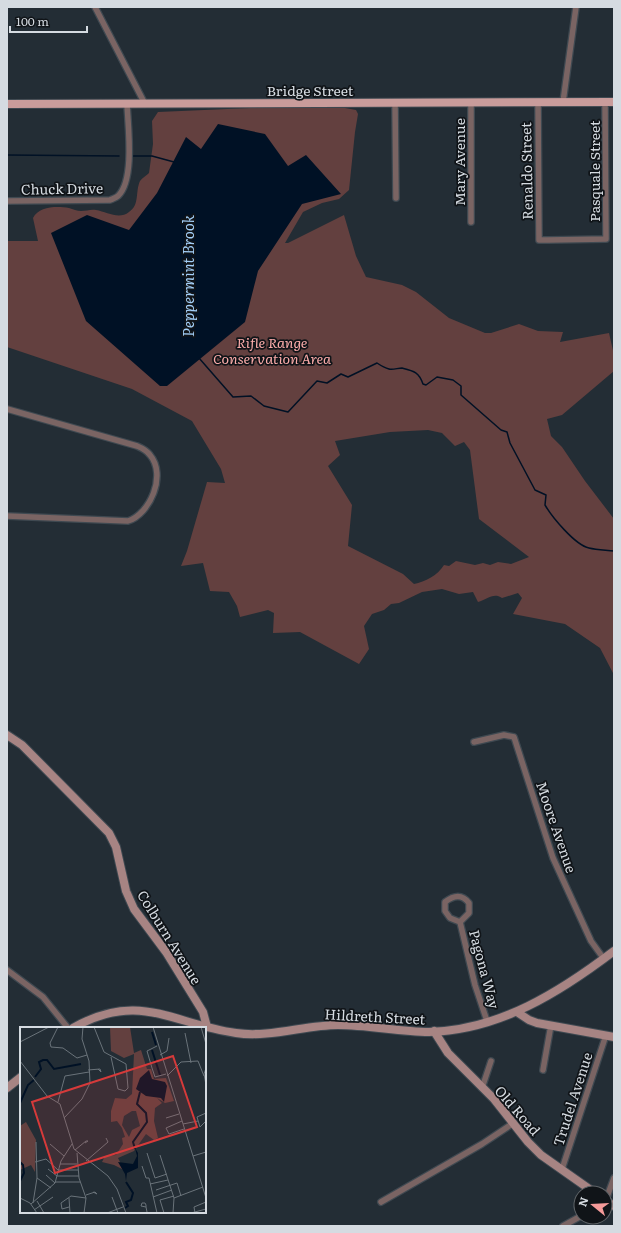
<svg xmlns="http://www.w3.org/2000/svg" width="621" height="1233" viewBox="0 0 621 1233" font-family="Literata,serif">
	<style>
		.green { fill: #63403f; fill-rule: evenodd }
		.water { fill: #001125 }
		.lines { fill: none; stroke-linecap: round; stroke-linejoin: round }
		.stream { stroke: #001125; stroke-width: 1.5 }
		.street-casing { stroke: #3f4951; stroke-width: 8 }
		.secondary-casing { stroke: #3f4951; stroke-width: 10 }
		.primary-casing { stroke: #3f4951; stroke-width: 10 }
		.street { stroke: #7a6463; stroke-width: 5.5 }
		.secondary { stroke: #a78483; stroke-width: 8 }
		.primary { stroke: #c99c9b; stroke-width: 8 }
		.labels { text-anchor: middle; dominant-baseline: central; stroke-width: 3.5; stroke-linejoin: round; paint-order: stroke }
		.street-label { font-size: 14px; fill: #d5dbe1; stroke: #101418 }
		.park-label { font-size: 14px; font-style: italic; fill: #fbacaa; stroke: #101418 }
		.water-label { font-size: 15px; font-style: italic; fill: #a3cff8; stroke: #101418 }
		.inset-river { fill: none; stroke: #001125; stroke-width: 2 }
		.inset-road { fill: none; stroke: #6a737a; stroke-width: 1 }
		.view { fill: #d63a3a; fill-opacity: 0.15; stroke: #d63a3a; stroke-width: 2 }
		.inset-edge { fill: none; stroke: #d5dbe1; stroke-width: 2 }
	</style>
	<rect width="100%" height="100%" fill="#232d35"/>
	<path class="green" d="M 250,108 L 345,108 L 356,110 L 358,114 L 355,132 L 349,190 L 339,199 L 322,203 L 303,212 L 285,243 L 288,243 L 344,215 L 356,256 L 366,277 L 402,285 L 416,292 L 449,318 L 485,333 L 491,333 L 519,324 L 538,331 L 563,332 L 560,342 L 609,333 L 614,355 L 614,371 L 562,415 L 547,419 L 551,436 L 562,447 L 585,481 L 614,519 L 614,675 L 600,648 L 565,624 L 513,614 L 522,598 L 518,593 L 502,598 C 493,592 487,600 478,602 L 473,592 L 459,594 L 442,589 L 422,592 L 399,603 L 391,604 L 384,610 L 372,614 L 364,626 L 369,649 L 359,664 L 300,632 L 273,633 L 274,613 L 268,610 L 240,617 L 237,606 L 229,592 L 210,591 L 203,563 L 181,566 L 187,551 L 207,482 L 225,483 L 221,469 L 192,421 L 132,389 L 7,347 L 7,241 L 38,241 L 33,218 C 39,206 57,206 69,208 C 73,209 77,211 81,211 C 86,211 91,209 96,210 C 107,212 119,220 129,212 C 140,205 135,192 140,181 C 142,178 147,175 149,173 L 153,144 L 152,121 L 158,112 ZM 428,430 L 442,433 L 455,446 L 464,442 L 470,450 L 479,519 L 529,557 L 511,564 L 498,562 L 490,565 L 483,563 L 475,565 L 456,561 L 449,566 L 444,565 C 438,575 425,582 414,584 L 403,574 L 348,546 L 352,505 L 328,466 L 340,455 L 335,441 L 390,432 Z"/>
	<path class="water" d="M 218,124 L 265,134 L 288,166 L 306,155 L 341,194 L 302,204 L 258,271 L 245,322 L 167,386 L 160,386 L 86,321 L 51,233 L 87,215 L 129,230 L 157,193 L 186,137 L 201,149 Z"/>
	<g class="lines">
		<g class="stream">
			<path d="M 7,155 L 119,156"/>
			<path d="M 133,156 L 152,156 L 174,162"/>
			<path d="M 199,358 L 233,397 L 251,396 L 264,406 L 288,412 L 317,381 L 327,383 L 341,374 L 348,377 L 377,363 C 380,365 385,368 389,369 C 393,370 398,368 402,368 C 414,371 419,372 423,384 L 426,385 L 437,377 L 453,380 L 461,386 L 461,395 L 501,430 L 507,432 L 510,443 L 535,490 L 546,495 L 545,505 C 552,517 575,545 589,548 C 597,550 606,550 614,551"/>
		</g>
		<defs>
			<g id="street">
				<path d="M 95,7 L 145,104"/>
				<path d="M 395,102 L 396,198"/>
				<path d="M 538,102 L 539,240 L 548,240 L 606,239 L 605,102"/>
				<path d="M 563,102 L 576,7"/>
				<path d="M 7,201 L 110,200 C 112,199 116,198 118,196 C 135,180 128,126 127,104"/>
				<path d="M 471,222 L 471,102"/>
				<path d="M 7,409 L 137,446 C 142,448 147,451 150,455 C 167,475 150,514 128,521 L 7,516"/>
				<path d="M 474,742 L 504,735 L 514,737 L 553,858 L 591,941 L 604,959"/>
				<path d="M 460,922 L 469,913 L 469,903 C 462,894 454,895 445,902 L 445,911 L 450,918 L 460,922 L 475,985 L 487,1021"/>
				<path d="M 7,970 L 43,997 L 68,1028"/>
				<path d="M 543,1070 L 551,1025"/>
				<path d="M 482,1088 L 491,1061"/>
				<path d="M 562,1169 L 606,1035"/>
				<path d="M 381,1202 L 482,1144 L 512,1124"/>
				<path d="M 605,1202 L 614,1178"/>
				<path d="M 563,1226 L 581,1216"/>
			</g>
			<g id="secondary">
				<path d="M 7,735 L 22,745 L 109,833 L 116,847 L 126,891 L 134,909 L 166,952 L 203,1012 L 207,1027"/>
				<path d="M 517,1012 L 529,1020 L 537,1023 L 614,1037"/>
				<path d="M 73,1028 C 139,990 172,1024 236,1033 C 270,1038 305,1025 338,1025 C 369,1025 399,1032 429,1032 C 500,1030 560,992 614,951"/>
				<path d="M 434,1031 L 448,1053 L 494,1099 L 528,1142 L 541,1155 L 595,1193"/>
				<path d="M 7,1088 L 21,1077"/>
				<path d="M 605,1200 L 614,1206"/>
			</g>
			<path id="primary" d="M 7,104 L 614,102"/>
		</defs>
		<use href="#street" class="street-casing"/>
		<use href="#secondary" class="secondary-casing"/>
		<use href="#primary" class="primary-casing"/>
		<use href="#street" class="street"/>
		<use href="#secondary" class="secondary"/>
		<use href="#primary" class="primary"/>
	</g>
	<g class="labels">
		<g class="street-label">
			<text x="310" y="90">Bridge Street</text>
			<text transform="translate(459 162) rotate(-90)">Mary Avenue</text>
			<text transform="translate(526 171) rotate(-91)">Renaldo Street</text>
			<text transform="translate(594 171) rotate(-90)">Pasquale Street</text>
			<text transform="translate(62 188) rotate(-1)">Chuck Drive</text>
			<text transform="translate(557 827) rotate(71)">Moore Avenue</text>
			<text transform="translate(170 937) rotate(58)">Colburn Avenue</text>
			<text transform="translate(485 969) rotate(75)">Pagona Way</text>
			<text transform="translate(375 1016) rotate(3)">Hildreth Street</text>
			<text transform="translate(572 1099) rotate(-72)">Trudel Avenue</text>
			<text transform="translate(518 1110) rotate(49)">Old Road</text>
		</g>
		<g class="park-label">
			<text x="272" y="342">Rifle Range<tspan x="272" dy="16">Conservation Area</tspan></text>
		</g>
		<g class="water-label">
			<text transform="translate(187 276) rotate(-90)">Peppermint Brook</text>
		</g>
	</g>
	<g transform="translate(20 1027)">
		<rect width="186" height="186" fill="#232d35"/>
		<path d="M 90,0 L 110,0 L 114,26 L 121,23 L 127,42 L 131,42 L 134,52 L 146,51 L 154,74 L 145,76 L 137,71 L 142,76 L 135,81 L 134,94 L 138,111 L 134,113 L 126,107 L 114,124 L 98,131 L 104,143 L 94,138 L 82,135 L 85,129 L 96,128 L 103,117 L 102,111 L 105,110 L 102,101 L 97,94 L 91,95 L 91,84 L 95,71 L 106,72 L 112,67 L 114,27 L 104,31 L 91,24 ZM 112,84 L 116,84 L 120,99 L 112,103 L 109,110 L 102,98 L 104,89 ZM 6,95 L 16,113 L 15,145 L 11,138 L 0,143 L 0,99 Z" fill="#63403f" fill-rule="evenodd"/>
		<path d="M 129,43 L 132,52 L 145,55 L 147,59 L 144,75 L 141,71 L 126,69 L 116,62 L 120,51 ZM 115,121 L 118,126 L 118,141 L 107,146 L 106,154 L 105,147 L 98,135 L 113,137 L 117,129 Z" fill="#001125"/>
		<path class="inset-river" d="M 132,5 L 136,18M 132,23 L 140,48M 15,50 L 21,42 L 19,35 L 23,33 L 27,33 L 34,42 L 61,37M 0,76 L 8,58 L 14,53M 115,122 L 113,115 L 127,95 L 126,86 L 117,77 L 120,65M 0,135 L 3,138 L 4,146 L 0,154M 105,181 L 108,179 L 106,175 L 111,173 L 113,166 L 106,155"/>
		<path class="inset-road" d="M 38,0 L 30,16 L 31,20 L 43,21 L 57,31 L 67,28M 74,0 L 84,25 L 106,37 L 108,61 L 105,64 L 98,62 L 91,30M 133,0 L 186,171M 181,0 L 186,17M 165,6 L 171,36M 0,15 L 29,0M 137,19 L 127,24 L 132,41 L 135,50 L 146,47M 140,28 L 147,24 L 149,11M 0,34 L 27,69 L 40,77 L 54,122 L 88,149 L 97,162 L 106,186M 186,41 L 184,47 L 186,58M 68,43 L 80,42 L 81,45 L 78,42M 147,49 L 161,35 L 178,34 L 184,49M 38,75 L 45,49 L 69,45M 186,86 L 177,90 L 180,100 L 186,94M 44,91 L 62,72 L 70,56 L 69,34 L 62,12 L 63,0M 146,91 L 159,87M 162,94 L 146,101 L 149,107 L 164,102M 163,97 L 178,94M 30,117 L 44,129M 55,123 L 66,114 L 68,114 L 65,116M 57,126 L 59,151 L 66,171 L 64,186M 127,126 L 135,151 L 147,147M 140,128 L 154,171 L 153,186M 173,129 L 186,125M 66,134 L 88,115 L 86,111M 15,135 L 26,132 L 38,143 L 58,143M 40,137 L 57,137M 122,139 L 126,151 L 129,151M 28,142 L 37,149 L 59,149M 26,148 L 35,156M 17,151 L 31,161M 129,151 L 137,186M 35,155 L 60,155M 130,157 L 148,153M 136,163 L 157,156 L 161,169M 66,168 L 75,165 L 77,167 L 73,165M 92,170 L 98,186M 133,170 L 152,163M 0,171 L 10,176 L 17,186M 49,171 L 50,186M 154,171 L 183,160M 17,174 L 24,186M 13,176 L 17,151 L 16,115M 11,177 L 35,156 L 41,134 L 52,117M 49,180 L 42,182 L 41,176 L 51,169 L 66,171M 126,180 L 121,179 L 122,176 L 125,176 L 126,178 L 126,180 L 127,185 L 127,186M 14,183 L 33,170M 87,186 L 103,180M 144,186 L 140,173 L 154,169M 171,186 L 186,182M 175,186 L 174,180 L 186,175"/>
		<path class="view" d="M 153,29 L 177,100 L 35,146 L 12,75 Z"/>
		<rect width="186" height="186" class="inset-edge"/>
	</g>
	<rect width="621" height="1233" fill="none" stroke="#d5dbe1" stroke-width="16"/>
	<g transform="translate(593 1205) rotate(288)"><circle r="19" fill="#101418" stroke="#5f6468"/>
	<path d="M0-3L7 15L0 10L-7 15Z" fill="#f59b9a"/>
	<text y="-6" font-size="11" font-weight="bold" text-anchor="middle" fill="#d5dbe1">N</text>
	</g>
	<path d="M10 26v6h77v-6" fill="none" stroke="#d5dbe1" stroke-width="2"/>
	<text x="16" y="26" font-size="12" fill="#d5dbe1" stroke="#101418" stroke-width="3" paint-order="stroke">100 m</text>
</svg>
